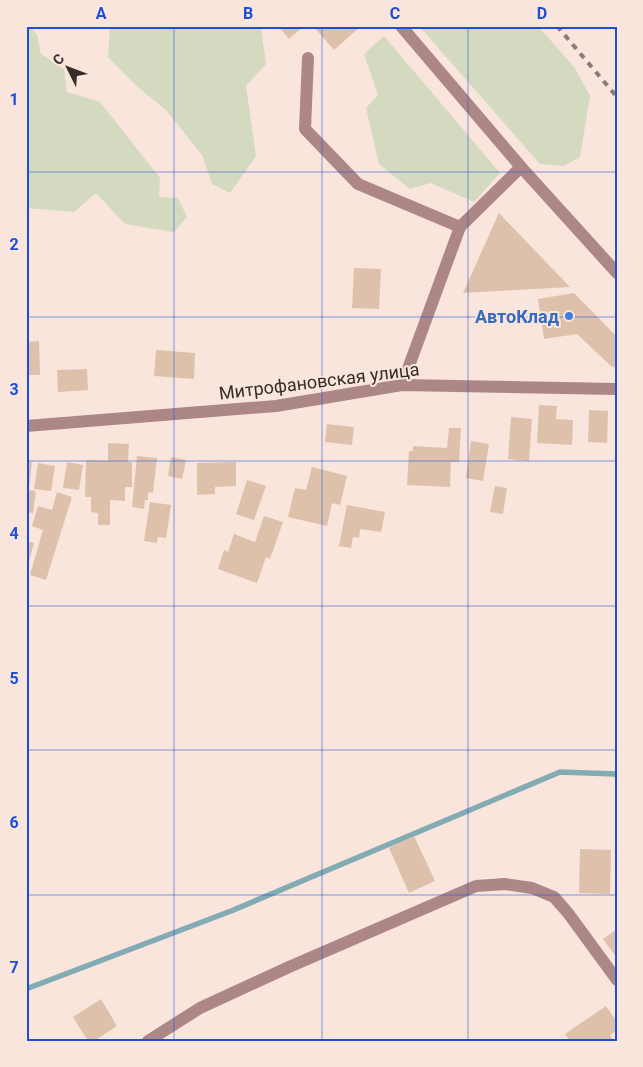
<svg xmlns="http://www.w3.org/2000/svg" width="643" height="1067" viewBox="0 0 643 1067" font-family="Roboto,sans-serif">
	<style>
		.green { fill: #d3dac0 }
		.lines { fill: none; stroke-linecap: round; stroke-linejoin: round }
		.stream { stroke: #83abb3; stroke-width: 5.5 }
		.building { fill: #dec1ab }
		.minor { stroke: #ad8788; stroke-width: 12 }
		.rail { stroke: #8a7d77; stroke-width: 4; stroke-dasharray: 6 6; stroke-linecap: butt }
		.grid { fill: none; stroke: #1d4ed8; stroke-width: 1; stroke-opacity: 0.55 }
		.shop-dot { fill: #3f7fe0; stroke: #f9e5dc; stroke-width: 2 }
		.labels { text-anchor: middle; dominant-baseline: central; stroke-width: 4; stroke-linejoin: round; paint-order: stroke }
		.shop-label { font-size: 18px; font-weight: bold; fill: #366cbe; stroke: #f9e5dc; text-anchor: end }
		.street-label { font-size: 18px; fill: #352d2a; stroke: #f9e5dc }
		.neatline { fill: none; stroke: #1d4ed8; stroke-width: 2 }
		.grid-label { font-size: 16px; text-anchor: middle; font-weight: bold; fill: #1d4ed8 }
	</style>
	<rect width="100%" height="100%" fill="#f9e5dc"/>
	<g class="green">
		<path d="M 26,26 L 29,26 L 37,35 L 41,54 L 64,69 L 67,92 L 100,102 L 160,178 L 159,197 L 178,198 L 187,217 L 174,232 L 125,224 L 96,193 L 74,212 L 26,208 Z"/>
		<path d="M 110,26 L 261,26 L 266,64 L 246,86 L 256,156 L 230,193 L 212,184 L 202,155 L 166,110 L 140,89 L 108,57 Z"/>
		<path d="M 419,26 L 538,26 L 575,68 L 590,96 L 580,157 L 564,166 L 540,164 Z"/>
		<path d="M 384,36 L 500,173 L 474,202 L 431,183 L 410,189 L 379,164 L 366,108 L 378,95 L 364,54 Z"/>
	</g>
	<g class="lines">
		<path class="stream" d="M 26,989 L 231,911 L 560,772 L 615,774 L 617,776"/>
	</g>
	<g class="building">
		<path d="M 278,26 L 304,26 L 289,39 Z"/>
		<path d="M 313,26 L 359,26 L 360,27 L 334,50 Z"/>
		<path d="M 499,213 L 570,287 L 463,293 Z"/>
		<path d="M 354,268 L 381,269 L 379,309 L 352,308 Z"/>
		<path d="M 574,293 L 617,337 L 617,366 L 612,367 L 577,334 L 544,339 L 538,299 Z"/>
		<path d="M 39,341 L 40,375 L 26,375 L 26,342 Z"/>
		<path d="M 156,350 L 195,353 L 194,379 L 154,376 Z"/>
		<path d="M 87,369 L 88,390 L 58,392 L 57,370 Z"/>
		<path d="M 539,405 L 557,406 L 556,419 L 573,420 L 572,445 L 537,443 Z"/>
		<path d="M 589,410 L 608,411 L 607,443 L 588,442 Z"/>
		<path d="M 511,417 L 532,419 L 529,461 L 508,459 Z"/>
		<path d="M 327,424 L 354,427 L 352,445 L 325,442 Z"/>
		<path d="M 449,428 L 461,428 L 459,462 L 451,462 L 450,487 L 407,485 L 409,451 L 413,451 L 413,446 L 447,448 Z"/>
		<path d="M 471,441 L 489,444 L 483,481 L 466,478 Z"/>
		<path d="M 108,443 L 129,444 L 128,462 L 132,462 L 132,487 L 125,487 L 125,501 L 110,500 L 110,525 L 98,525 L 98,513 L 91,512 L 91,497 L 85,497 L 86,460 L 108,461 Z"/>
		<path d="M 137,456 L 157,458 L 153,493 L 148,492 L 148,500 L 145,500 L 144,509 L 132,507 Z"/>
		<path d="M 171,457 L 186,460 L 182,479 L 168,476 Z"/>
		<path d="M 26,461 L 32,462 L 29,490 L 36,491 L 33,513 L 26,512 Z"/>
		<path d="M 67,462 L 83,465 L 79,490 L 63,488 Z"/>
		<path d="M 236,462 L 236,486 L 215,487 L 215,494 L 197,495 L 197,463 Z"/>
		<path d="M 38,463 L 55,466 L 51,491 L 34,489 Z"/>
		<path d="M 312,467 L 347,476 L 340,505 L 332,503 L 327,526 L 288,517 L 295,488 L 306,490 Z"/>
		<path d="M 247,480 L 266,486 L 254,520 L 236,514 Z"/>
		<path d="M 495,486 L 507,488 L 503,514 L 490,512 Z"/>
		<path d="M 57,492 L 72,497 L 46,580 L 30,575 L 43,530 L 32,526 L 38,506 L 52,510 Z"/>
		<path d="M 150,502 L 171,505 L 166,538 L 158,537 L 157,543 L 144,541 Z"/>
		<path d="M 347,505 L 385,512 L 381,532 L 360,529 L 359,538 L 353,537 L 351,548 L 339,546 Z"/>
		<path d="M 264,516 L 283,522 L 270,559 L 266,557 L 257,583 L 218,569 L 224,550 L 228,552 L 234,534 L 255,542 Z"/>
		<path d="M 26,541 L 34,543 L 27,568 L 26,568 Z"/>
		<path d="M 414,836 L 435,881 L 409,893 L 389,848 Z"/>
		<path d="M 580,849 L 611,850 L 610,894 L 579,893 Z"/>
		<path d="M 616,930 L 617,932 L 617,958 L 603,939 Z"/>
		<path d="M 101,999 L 117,1026 L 94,1041 L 88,1041 L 73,1017 Z"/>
		<path d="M 606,1006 L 617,1022 L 617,1030 L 610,1035 L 614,1041 L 570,1041 L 565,1034 Z"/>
	</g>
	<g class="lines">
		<g class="minor">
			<path d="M 401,26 L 521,167 L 617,273"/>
			<path d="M 308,58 L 305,129 L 358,184 L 460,227"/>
			<path d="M 402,385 L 460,227 L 521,167"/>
			<path d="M 26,426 L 276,406 L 402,385 L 617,389"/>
			<path d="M 148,1041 L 200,1008 L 289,967 L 476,886 L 505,884 L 532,888 L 554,897 L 568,913 L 617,980"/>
		</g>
		<path class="rail" d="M 557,26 L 617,97"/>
	</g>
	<path class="grid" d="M 174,26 L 174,1041M 322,26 L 322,1041M 468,26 L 468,1041M 26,172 L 617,172M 26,317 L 617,317M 26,461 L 617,461M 26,606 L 617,606M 26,750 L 617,750M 26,895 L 617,895"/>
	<circle class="shop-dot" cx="569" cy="316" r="5"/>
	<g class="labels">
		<g class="shop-label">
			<text x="559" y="316">АвтоКлад</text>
		</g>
		<g class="street-label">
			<text transform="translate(319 381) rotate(-7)">Митрофановская улица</text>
		</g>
	</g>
	<rect width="643" height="1067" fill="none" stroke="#f9e5dc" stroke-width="55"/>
	<g transform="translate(68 68) rotate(312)" stroke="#f9e5dc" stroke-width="4" paint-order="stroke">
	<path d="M0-4L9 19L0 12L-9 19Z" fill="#352d2a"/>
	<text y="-8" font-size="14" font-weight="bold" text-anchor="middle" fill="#352d2a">С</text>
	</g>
	<rect x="28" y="28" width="588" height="1012" class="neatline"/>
	<g class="grid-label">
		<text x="101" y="19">A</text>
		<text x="248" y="19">B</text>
		<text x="395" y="19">C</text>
		<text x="542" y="19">D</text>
		<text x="14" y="105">1</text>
		<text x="14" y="250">2</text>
		<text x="14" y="395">3</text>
		<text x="14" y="539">4</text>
		<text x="14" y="684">5</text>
		<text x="14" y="828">6</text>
		<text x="14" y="973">7</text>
	</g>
</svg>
